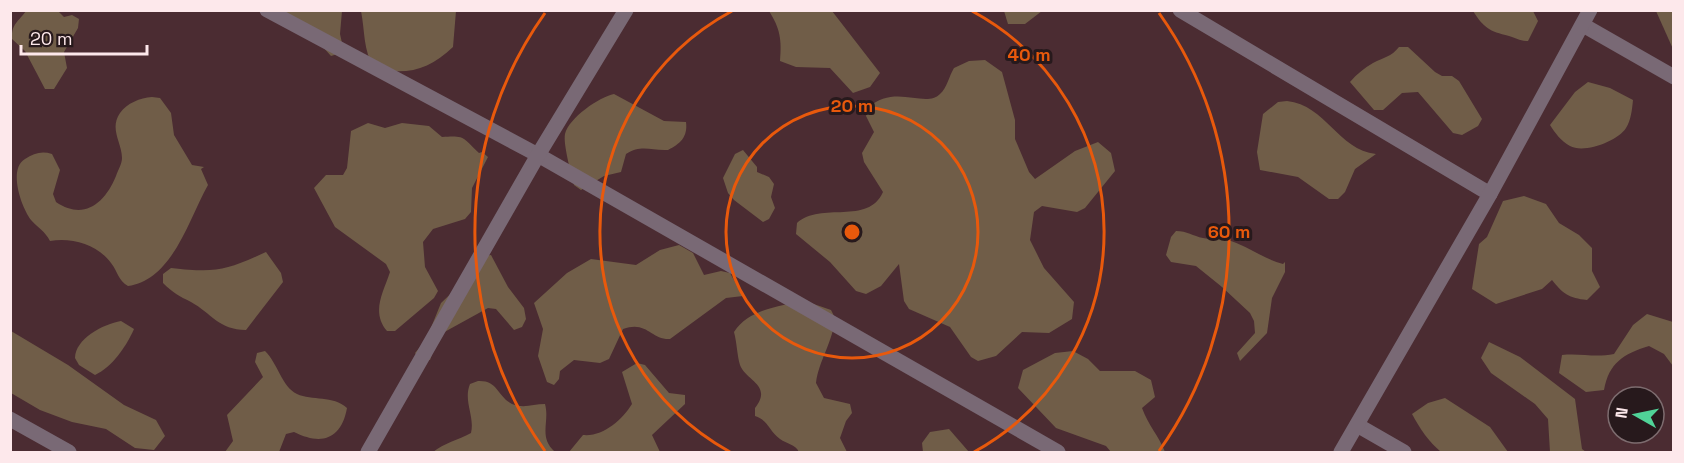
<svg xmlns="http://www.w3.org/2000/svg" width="1684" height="463" viewBox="0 0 1684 463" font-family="'Space Grotesk',sans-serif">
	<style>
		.green { fill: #705d48 }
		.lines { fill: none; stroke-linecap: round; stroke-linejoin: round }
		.minor { stroke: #796975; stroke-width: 15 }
		.ring { fill: none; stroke: #e8590c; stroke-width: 3 }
		.centre { fill: #e8590c; stroke: #27191c; stroke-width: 3 }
		.ring-label { font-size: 18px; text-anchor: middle; font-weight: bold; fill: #e8590c; stroke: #27191c; stroke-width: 6; stroke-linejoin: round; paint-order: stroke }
	</style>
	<rect width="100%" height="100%" fill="#4b2c32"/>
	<g class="green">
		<path d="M 26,11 L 58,11 L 64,17 L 72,15 L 79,19 L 78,28 L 64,52 L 67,68 L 54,89 L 45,89 L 25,51 L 12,39 C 11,24 19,21 26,11 Z"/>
		<path d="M 265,11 L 342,11 L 340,34 L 344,52 L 331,56 L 306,28 Z"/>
		<path d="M 361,11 L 456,11 L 453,47 C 429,70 406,76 374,68 C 363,50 365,31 361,11 Z"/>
		<path d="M 769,11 L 832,11 L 880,73 L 870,87 L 853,93 L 830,68 L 796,67 L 780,61 C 782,40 780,28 769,11 Z"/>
		<path d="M 1004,11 L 1004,10 L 1042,11 L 1025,24 L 1008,24 Z"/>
		<path d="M 1473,11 L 1533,11 L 1538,21 L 1528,41 C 1520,41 1516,38 1509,36 C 1489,31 1484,28 1473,11 Z"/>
		<path d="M 1656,11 L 1673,11 L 1673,49 Z"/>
		<path d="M 1399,47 L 1408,47 L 1435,72 L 1442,76 L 1452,76 L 1459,81 L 1482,119 L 1478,126 L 1462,135 L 1453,133 L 1418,92 L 1402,93 L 1383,110 L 1374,110 L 1350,82 C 1357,74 1364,68 1373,63 C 1384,57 1391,57 1399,47 Z"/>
		<path d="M 985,60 L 1002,72 L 1015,120 L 1015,139 L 1029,172 L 1035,179 L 1075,151 L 1098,142 L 1111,153 L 1115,171 L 1085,208 L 1077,212 L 1042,206 L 1034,212 L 1030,240 L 1044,268 L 1074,302 L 1072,319 L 1049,333 L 1022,332 L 996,356 L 978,361 L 971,357 L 950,327 L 909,309 L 904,301 L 899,264 L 881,286 L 866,294 L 856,291 L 830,262 L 796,234 L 797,223 C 821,201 868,226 883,192 L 864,162 L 862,153 L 874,132 L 866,116 L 868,108 C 895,83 925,109 940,94 C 947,88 949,76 954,68 L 969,61 Z"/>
		<path d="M 1588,82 L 1610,88 L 1633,100 C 1632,110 1631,120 1626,128 C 1618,141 1584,154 1570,146 C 1561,141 1555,133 1550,125 L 1575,92 Z"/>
		<path d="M 614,94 L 664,121 L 686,122 C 688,137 680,144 668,150 C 651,151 642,144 626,154 L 621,172 L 604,176 L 581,190 L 574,185 C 571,173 563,144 565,134 C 569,118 599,97 614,94 Z"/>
		<path d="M 152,97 L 160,98 L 171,113 L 174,135 L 192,165 L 204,167 L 201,169 L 208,185 C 189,218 173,280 128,286 C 118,280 118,272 111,263 C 98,245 72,237 50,241 C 45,231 38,228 31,220 C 21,207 8,169 25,159 C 34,153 42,151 52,154 L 60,170 L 53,194 L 56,202 C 84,221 105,203 116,176 C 118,170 122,164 122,158 C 122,143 109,129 120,113 C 127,103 140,98 152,97 Z"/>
		<path d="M 1287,101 C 1326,105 1338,150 1376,154 L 1355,169 L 1345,192 L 1338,199 L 1329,199 L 1298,177 L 1260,170 L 1257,152 L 1263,114 L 1278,102 Z"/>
		<path d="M 368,123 L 385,128 L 402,123 L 429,126 L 442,137 C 466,135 463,138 479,153 L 482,152 L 488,157 L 472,188 L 471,212 L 465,219 L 433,229 L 423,242 L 425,267 L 438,291 L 434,298 L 395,331 L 387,331 C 371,312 383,293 390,272 L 386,264 L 335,227 L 314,188 L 326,175 L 343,175 L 347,168 L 351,131 Z"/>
		<path d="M 743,150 L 757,167 L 757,172 L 769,177 L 774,184 L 771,197 L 775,208 L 769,219 L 763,222 L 734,200 L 728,193 L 723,178 L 735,154 Z"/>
		<path d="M 1524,196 L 1546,204 L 1559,223 L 1579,235 L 1592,248 L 1592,271 L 1600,287 L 1587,300 C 1569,298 1563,294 1552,280 L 1542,289 L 1496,304 L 1472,289 L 1479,244 L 1487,237 L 1503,201 Z"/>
		<path d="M 1176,231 C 1187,231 1193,236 1203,238 C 1211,240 1219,238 1227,240 C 1247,245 1263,259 1283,264 L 1285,262 L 1285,272 L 1272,298 L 1267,333 L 1240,361 L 1237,353 L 1255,333 L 1254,321 L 1250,313 L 1222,287 L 1196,266 L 1171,262 L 1166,255 L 1171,237 Z"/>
		<path d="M 679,245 L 693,253 L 704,275 L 721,271 L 730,273 L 743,296 L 726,298 L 670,339 C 651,340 647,320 623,329 L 609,359 L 600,363 L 574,360 L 560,371 L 559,379 L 554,385 L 547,382 L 538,356 L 543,329 L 534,303 L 567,273 L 591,259 L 636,265 L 660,250 Z"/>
		<path d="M 266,252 L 281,273 L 283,282 L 246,330 C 219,330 211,313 191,302 C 179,296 173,293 163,283 L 163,274 L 171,268 C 216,273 225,271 266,252 Z"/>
		<path d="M 491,255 L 508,287 L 524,308 L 526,319 L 522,327 L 514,330 L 496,309 L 488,308 L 439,335 L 430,360 L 420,360 L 415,353 L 426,340 L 441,303 L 462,283 L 483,256 Z"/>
		<path d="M 805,301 L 831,310 L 835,318 C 833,342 819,360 816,383 L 824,398 L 850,404 L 852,413 L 846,421 L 840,438 L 847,452 L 799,452 C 795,444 787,444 780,439 C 769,431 768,420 755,416 L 755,408 C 773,385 746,381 740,365 C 737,355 737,343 734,332 C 749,309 780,306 805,301 Z"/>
		<path d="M 1647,314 L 1673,322 L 1673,366 L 1664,354 L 1649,346 C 1623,354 1609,363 1604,390 L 1586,392 L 1559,373 L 1562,355 C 1581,353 1595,358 1614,354 L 1633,325 Z"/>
		<path d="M 121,321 L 134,329 C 126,347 112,367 95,375 L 79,365 L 75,358 C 75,339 103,324 121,321 Z"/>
		<path d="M 11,331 L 68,365 L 124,405 L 156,420 L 165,436 L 154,450 L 135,448 L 106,429 L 72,422 L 40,410 L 11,393 Z"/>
		<path d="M 1489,342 L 1520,357 L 1575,399 L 1582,449 L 1586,452 L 1550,452 L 1548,419 L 1535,404 L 1491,373 L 1481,358 Z"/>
		<path d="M 265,351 C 277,362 282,387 297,394 C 312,401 333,395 347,408 C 341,441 320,445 294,432 L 286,434 L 279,452 L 225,452 L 233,441 L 227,415 L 263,377 L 255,362 L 257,353 Z"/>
		<path d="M 1073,351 L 1088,359 L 1100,371 L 1135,371 L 1151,380 L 1155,397 L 1142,408 C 1148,425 1159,436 1165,452 L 1111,452 L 1106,446 L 1056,428 L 1018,388 L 1023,370 L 1055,353 Z"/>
		<path d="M 637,363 L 645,365 L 669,393 L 685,395 L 685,404 L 652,435 L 660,452 L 569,452 L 583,435 C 603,437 622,420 632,404 L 622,372 Z"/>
		<path d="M 478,381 C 498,380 497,396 512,404 C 524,409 533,404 545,404 C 550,422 538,437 555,452 L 433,452 C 444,443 458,440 471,433 C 475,416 463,401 470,384 Z"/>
		<path d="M 1445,398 L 1490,427 L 1508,452 L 1441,452 C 1429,442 1420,429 1412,414 L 1428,403 Z"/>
		<path d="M 949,429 L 969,452 L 923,452 L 922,443 L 930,432 Z"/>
	</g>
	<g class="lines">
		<g class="minor">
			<path d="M 267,10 L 538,155 L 1058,452"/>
			<path d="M 1180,10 L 1490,194"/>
			<path d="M 1583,25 L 1674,77"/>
			<path d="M 10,419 L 69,452"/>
			<path d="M 1357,425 L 1404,452"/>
			<path d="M 368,452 L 538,155 L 626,10"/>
			<path d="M 1341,452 L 1490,194 L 1590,10"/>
		</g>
	</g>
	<g class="ring">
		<circle cx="852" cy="232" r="126"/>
		<path d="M730 452A251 251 0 0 1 732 11M972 11A251 251 0 0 1 974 452"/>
		<path d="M545 451A377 377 0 0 1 545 13M1159 13A377 377 0 0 1 1159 451"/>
	</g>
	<circle cx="852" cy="232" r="9" class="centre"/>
	<g class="ring-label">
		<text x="1029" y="61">40 m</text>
		<text x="852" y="112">20 m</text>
		<text x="1229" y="238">60 m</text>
	</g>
	<rect width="1684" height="463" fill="none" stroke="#fde8eb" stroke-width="24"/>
	<g transform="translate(1636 415) rotate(279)"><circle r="28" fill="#27191c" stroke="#7d6c6f" stroke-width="1.5"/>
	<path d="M0-4.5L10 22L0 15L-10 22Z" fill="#50d398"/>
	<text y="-9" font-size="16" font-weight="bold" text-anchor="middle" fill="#fde8eb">N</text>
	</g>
	<path d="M21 45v9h126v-9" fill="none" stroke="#fde8eb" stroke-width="3"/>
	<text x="30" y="45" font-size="18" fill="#fde8eb" stroke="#27191c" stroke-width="4.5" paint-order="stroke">20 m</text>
</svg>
